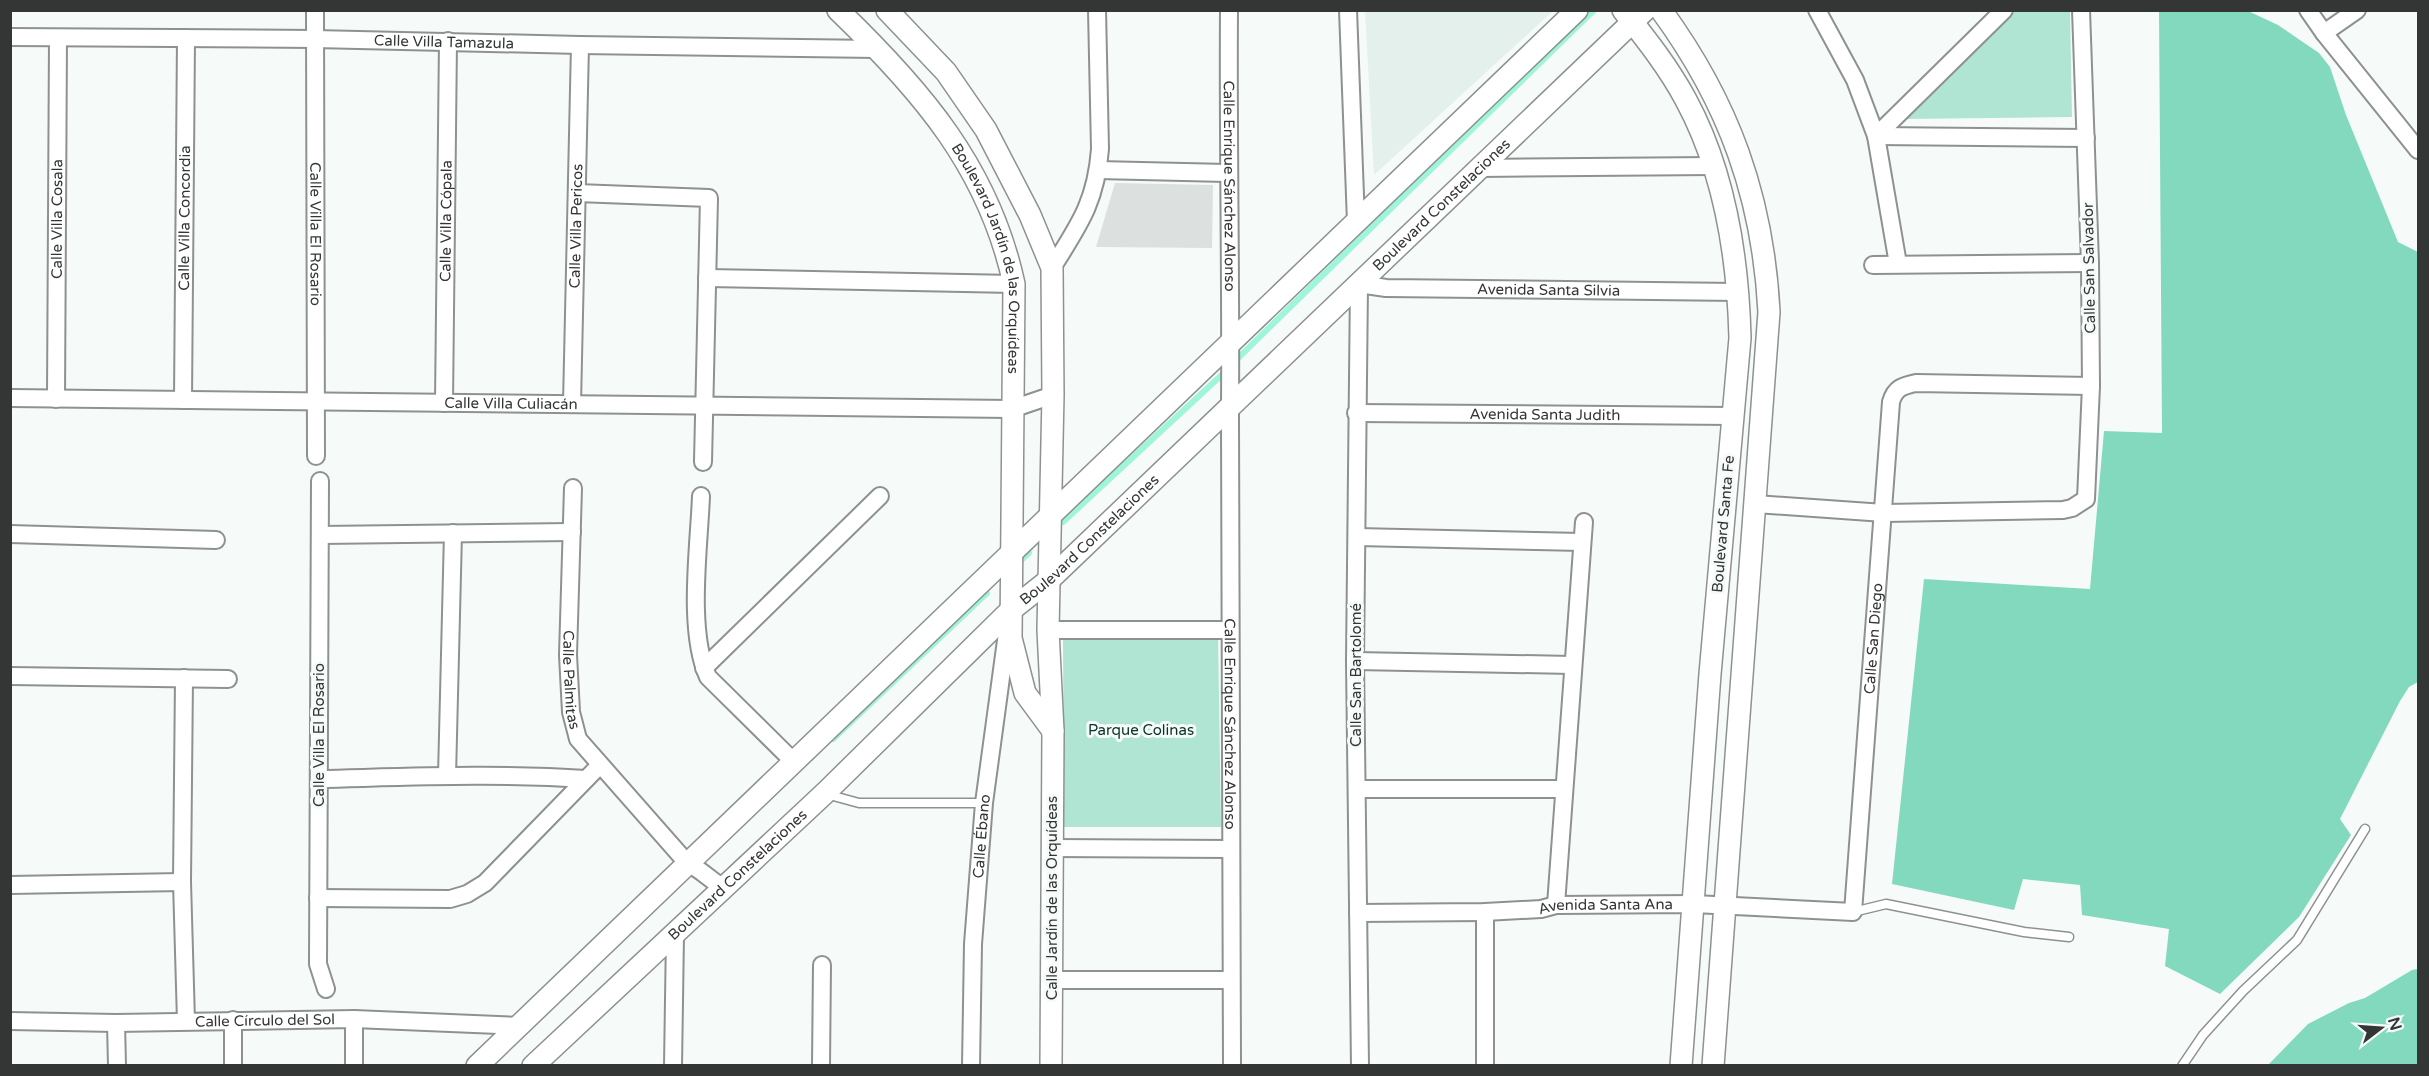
<svg xmlns="http://www.w3.org/2000/svg" width="2429" height="1076" viewBox="0 0 2429 1076" font-family="'Varela Round',sans-serif">
	<style>
		.built { fill: #e3f0eb }
		.green { fill: #b0e5d3 }
		.forest { fill: #83d9be }
		.lines { fill: none; stroke-linecap: round; stroke-linejoin: round }
		.stream { stroke: #9ff5da; stroke-width: 6 }
		.building { fill: #dce1df }
		.service-casing { stroke: #8d9290; stroke-width: 11 }
		.minor-casing { stroke: #8d9290; stroke-width: 20 }
		.tertiary-casing { stroke: #8d9290; stroke-width: 24 }
		.service { stroke: #fff; stroke-width: 8 }
		.minor { stroke: #fff; stroke-width: 16 }
		.tertiary { stroke: #fff; stroke-width: 21 }
		.labels { text-anchor: middle; dominant-baseline: central; stroke-width: 6; stroke-linejoin: round; paint-order: stroke }
		.street-label { font-size: 15px; fill: #343636; stroke: #f6fbf9 }
		.park-label { font-size: 15px; fill: #083227; stroke: #f6fbf9 }
	</style>
	<rect width="100%" height="100%" fill="#f6fbf9"/>
	<path class="built" d="M 1365,10 L 1553,10 L 1553,11 L 1374,175 Z"/>
	<g class="green">
		<path d="M 2014,11 L 2070,11 L 2072,117 L 1905,119 Z"/>
		<path d="M 1218,631 L 1221,827 L 1064,827 L 1063,633 Z"/>
	</g>
	<g class="forest">
		<path d="M 2159,11 L 2248,11 L 2278,25 L 2319,53 L 2330,67 L 2346,115 L 2398,242 L 2418,252 L 2418,682 L 2409,687 L 2400,701 L 2340,819 L 2351,835 L 2299,917 L 2220,994 L 2165,966 L 2169,929 L 2082,915 L 2080,885 L 2023,879 L 2014,910 L 1892,884 L 1924,579 L 2090,589 L 2104,431 L 2162,433 Z"/>
		<path d="M 2418,969 L 2418,1065 L 2268,1065 L 2308,1024 L 2349,1003 L 2365,998 L 2412,970 Z"/>
	</g>
	<g class="lines">
		<g class="stream">
			<path d="M 1234,362 L 1594,10"/>
			<path d="M 1063,522 L 1227,370"/>
			<path d="M 1018,563 L 1029,553"/>
			<path d="M 833,739 L 987,593"/>
		</g>
	</g>
	<path class="building" d="M 1115,183 L 1213,185 L 1212,248 L 1096,247 Z"/>
	<g class="lines">
		<defs>
			<g id="service">
				<path d="M 826,794 L 859,803 L 984,803"/>
				<path d="M 1853,912 L 1886,904 L 2024,932 L 2069,937"/>
				<path d="M 2182,1066 L 2203,1035 L 2243,991 L 2297,940 L 2365,829"/>
			</g>
			<g id="minor">
				<path id="s1" d="M 315,10 L 316,456"/>
				<path id="s2" d="M 1229,10 C 1228,143 1231,276 1230,408 C 1229,627 1230,846 1232,1066"/>
				<path d="M 1348,10 L 1356,222"/>
				<path d="M 1817,10 L 1855,80 L 1876,136 L 1898,264"/>
				<path d="M 2308,10 L 2324,33 L 2418,150"/>
				<path d="M 2324,33 L 2357,10"/>
				<path id="s3" d="M 10,37 L 315,39 L 580,45 L 877,49"/>
				<path d="M 1876,136 L 2086,138"/>
				<path d="M 1876,136 L 2004,10"/>
				<path d="M 1480,168 L 1714,166"/>
				<path d="M 1098,170 L 1227,173"/>
				<path d="M 577,193 L 709,198 L 703,462"/>
				<path d="M 1873,265 L 2090,263"/>
				<path d="M 1052,268 C 1079,225 1096,202 1100,149 L 1097,10"/>
				<path d="M 707,278 L 1014,284"/>
				<path id="s4" d="M 10,398 L 1012,409 L 1053,395"/>
				<path id="s5" d="M 56,399 L 58,38"/>
				<path id="s6" d="M 183,400 L 186,38"/>
				<path id="s7" d="M 444,403 L 448,41"/>
				<path id="s8" d="M 572,404 L 580,45"/>
				<path id="s9" d="M 1356,413 L 1732,416"/>
				<path d="M 320,481 L 318,964 L 326,989"/>
				<path id="s10" d="M 573,488 L 568,655 L 571,712 L 578,739 L 688,864 C 702,869 711,882 725,888"/>
				<path d="M 701,496 C 699,548 687,630 708,677 L 793,761"/>
				<path d="M 1756,504 L 1884,513 L 2063,510 L 2072,508 L 2086,499 L 2091,386 L 2090,263 L 2081,10"/>
				<path d="M 10,534 L 216,540"/>
				<path d="M 320,535 L 572,532"/>
				<path d="M 1357,537 L 1582,542"/>
				<path d="M 1048,630 L 1228,630"/>
				<path d="M 1355,661 L 1572,665"/>
				<path d="M 704,668 L 880,496"/>
				<path d="M 10,676 L 228,679"/>
				<path d="M 184,678 L 182,882 L 186,1021"/>
				<path d="M 447,776 L 453,533"/>
				<path d="M 319,779 C 408,777 497,773 586,779"/>
				<path d="M 1357,789 L 1564,789"/>
				<path d="M 1052,848 L 1230,849"/>
				<path d="M 10,885 L 182,882"/>
				<path d="M 318,898 L 450,899 L 467,894 L 485,883 L 600,765"/>
				<path d="M 1556,905 L 1584,522"/>
				<path id="s11" d="M 1358,913 L 1485,912 L 1541,909 L 1556,905 L 1694,904 L 1853,912 L 1891,402 C 1895,388 1902,386 1916,383 L 2091,386"/>
				<path d="M 1051,980 L 1231,980"/>
				<path d="M 233,1020 L 233,1066"/>
				<path id="s12" d="M 10,1021 L 116,1023 L 354,1019 L 520,1026"/>
				<path d="M 116,1023 L 117,1066"/>
				<path d="M 354,1066 L 354,1019"/>
				<path d="M 673,1066 L 675,935"/>
				<path d="M 821,1066 L 822,965"/>
				<path id="s13" d="M 971,1066 L 973,944 L 984,803 L 1007,633"/>
				<path id="s14" d="M 1360,1066 L 1355,661 L 1359,284 L 1386,288 L 1738,292"/>
				<path d="M 1485,1066 L 1485,912"/>
			</g>
			<g id="tertiary">
				<path id="s15" d="M 838,10 C 921,90 989,168 1014,284 L 1011,638 L 1025,693 L 1053,731"/>
				<path d="M 887,10 L 946,72 L 986,130 L 1030,215 L 1052,268 L 1053,395 L 1048,630 L 1053,731 L 1051,1066"/>
				<path d="M 1623,10 C 1646,39 1669,68 1686,100 C 1725,172 1738,257 1740,338 L 1710,674 L 1681,1066"/>
				<path d="M 1661,10 C 1729,103 1763,197 1769,312 L 1713,1066"/>
				<path d="M 477,1066 L 1577,10"/>
				<path id="s16" d="M 533,1066 L 825,793 L 1011,610 L 1049,580 L 1645,10"/>
			</g>
		</defs>
		<use href="#service" class="service-casing"/>
		<use href="#minor" class="minor-casing"/>
		<use href="#tertiary" class="tertiary-casing"/>
		<use href="#service" class="service"/>
		<use href="#minor" class="minor"/>
		<use href="#tertiary" class="tertiary"/>
	</g>
	<g class="labels">
		<g class="street-label">
			<text stroke="none"><textPath href="#s3" startOffset="434">Calle Villa Tamazula</textPath></text>
			<text stroke="none"><textPath href="#s2" startOffset="176">Calle Enrique Sánchez Alonso</textPath></text>
			<text stroke="none"><textPath href="#s16" startOffset="1252">Boulevard Constelaciones</textPath></text>
			<text stroke="none"><textPath href="#s5" startOffset="180">Calle Villa Cosala</textPath></text>
			<text stroke="none"><textPath href="#s6" startOffset="182">Calle Villa Concordia</textPath></text>
			<text stroke="none"><textPath href="#s7" startOffset="182">Calle Villa Cópala</textPath></text>
			<text stroke="none"><textPath href="#s8" startOffset="178">Calle Villa Pericos</textPath></text>
			<text stroke="none"><textPath href="#s1" startOffset="224">Calle Villa El Rosario</textPath></text>
			<text stroke="none"><textPath href="#s15" startOffset="300">Boulevard Jardín de las Orquídeas</textPath></text>
			<text transform="translate(2089 268) rotate(-91)">Calle San Salvador</text>
			<text stroke="none"><textPath href="#s14" startOffset="972">Avenida Santa Silvia</textPath></text>
			<text stroke="none"><textPath href="#s4" startOffset="501">Calle Villa Culiacán</textPath></text>
			<text stroke="none"><textPath href="#s9" startOffset="189">Avenida Santa Judith</textPath></text>
			<text transform="translate(1723 524) rotate(-85)">Boulevard Santa Fe</text>
			<text stroke="none"><textPath href="#s16" startOffset="766">Boulevard Constelaciones</textPath></text>
			<text stroke="none"><textPath href="#s11" startOffset="770">Calle San Diego</textPath></text>
			<text transform="translate(1356 675) rotate(-90)">Calle San Bartolomé</text>
			<text stroke="none"><textPath href="#s10" startOffset="192">Calle Palmitas</textPath></text>
			<text stroke="none"><textPath href="#s2" startOffset="714">Calle Enrique Sánchez Alonso</textPath></text>
			<text transform="translate(319 735) rotate(-90)">Calle Villa El Rosario</text>
			<text stroke="none"><textPath href="#s13" startOffset="230">Calle Ébano</textPath></text>
			<text stroke="none"><textPath href="#s16" startOffset="280">Boulevard Constelaciones</textPath></text>
			<text transform="translate(1052 898) rotate(-90)">Calle Jardín de las Orquídeas</text>
			<text stroke="none"><textPath href="#s11" startOffset="248">Avenida Santa Ana</textPath></text>
			<text stroke="none"><textPath href="#s12" startOffset="255">Calle Círculo del Sol</textPath></text>
		</g>
		<g class="park-label">
			<text x="1141" y="730">Parque Colinas</text>
		</g>
	</g>
	<rect width="2429" height="1076" fill="none" stroke="#343636" stroke-width="24"/>
	<g transform="translate(2381 1028) rotate(73)" stroke="#f6fbf9" stroke-width="4.5" paint-order="stroke">
	<path d="M0-4.5L10 22L0 15L-10 22Z" fill="#343636"/>
	<text y="-9" font-size="16" font-weight="bold" text-anchor="middle" fill="#343636">N</text>
	</g>
</svg>
